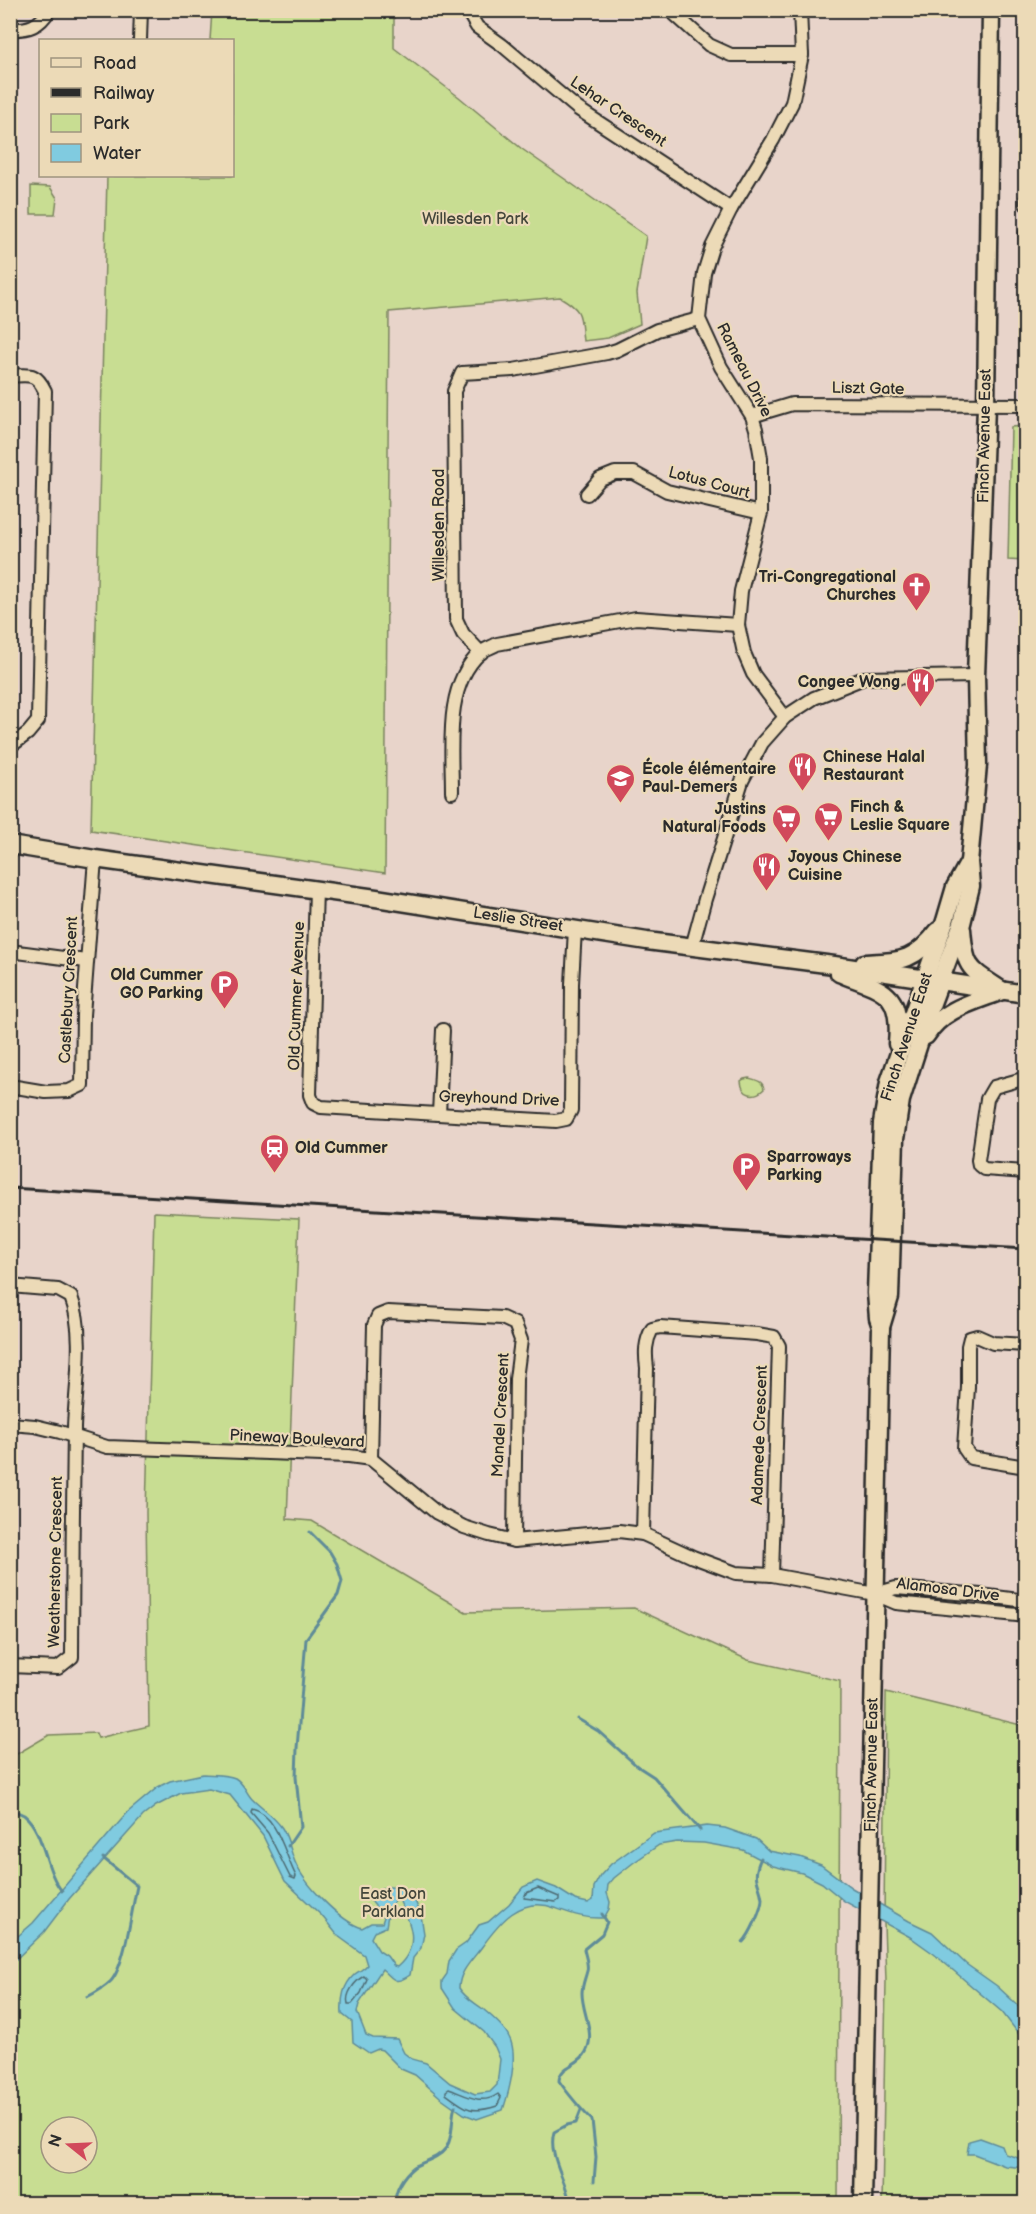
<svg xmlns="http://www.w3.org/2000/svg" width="1036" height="2214" viewBox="0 0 1036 2214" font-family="'Balsamiq Sans',sans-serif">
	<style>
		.green { fill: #c8dd92; stroke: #7a845e; stroke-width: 1.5; fill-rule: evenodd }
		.water { fill: #80cbe0; stroke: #5e8b98; stroke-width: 1.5; fill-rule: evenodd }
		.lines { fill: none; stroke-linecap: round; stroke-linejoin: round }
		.shore { stroke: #4d6b73; stroke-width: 1.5 }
		.stream { stroke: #5e8b98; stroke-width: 3 }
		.minor-casing { stroke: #2b2b2b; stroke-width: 16 }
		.major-casing { stroke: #2b2b2b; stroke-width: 21 }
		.minor { stroke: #ecdab7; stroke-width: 12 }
		.major { stroke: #ecdab7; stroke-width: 16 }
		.rail { stroke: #2b2b2b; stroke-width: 3 }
		.labels { text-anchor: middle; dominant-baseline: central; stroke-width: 4.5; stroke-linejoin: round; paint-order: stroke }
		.street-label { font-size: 16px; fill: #2b2b2b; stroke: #ecdab7 }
		.park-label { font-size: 16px; fill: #43463a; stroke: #ecdab7 }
		.poi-label { font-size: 16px; font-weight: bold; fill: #2b2b2b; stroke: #ecdab7; text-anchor: start }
	</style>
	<rect width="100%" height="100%" fill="#e8d4ca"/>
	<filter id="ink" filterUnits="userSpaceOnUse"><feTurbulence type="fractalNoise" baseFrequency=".0167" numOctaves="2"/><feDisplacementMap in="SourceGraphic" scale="12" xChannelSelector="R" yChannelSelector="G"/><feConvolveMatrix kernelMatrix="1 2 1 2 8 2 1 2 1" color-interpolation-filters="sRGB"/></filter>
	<g filter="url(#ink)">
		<g class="green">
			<path d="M 212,11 L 394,11 L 394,48 L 459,97 L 522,149 L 646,236 L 637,293 L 640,324 L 608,338 L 583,341 C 580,316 584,311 560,297 L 389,312 L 385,873 L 91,830 L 107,176 L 232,176 L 232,40 L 210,40 Z"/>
			<path d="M 31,186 L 50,187 L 57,198 L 55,214 L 31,214 Z"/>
			<path d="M 1025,426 L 1026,426 L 1025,561 L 1008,560 L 1011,427 Z"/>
			<path d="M 749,1078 C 756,1080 763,1081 764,1089 C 755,1098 742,1096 741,1081 L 744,1079 Z"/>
			<path d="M 154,1212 L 299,1219 L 287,1519 L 312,1521 L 466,1612 L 634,1608 L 748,1660 L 840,1681 L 838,2203 L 11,2203 L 10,1758 L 49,1735 L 96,1733 L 98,1738 L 149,1726 L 146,1512 ZM 51,2127 L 87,2127 L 87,2163 L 51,2163 Z"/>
			<path d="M 886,1692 L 1025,1726 L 1026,2203 L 882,2204 L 886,1981 L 884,1924 Z"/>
		</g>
		<g class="water">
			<path d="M 203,1774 C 213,1775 226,1774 235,1778 C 244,1783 246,1793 252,1799 C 262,1809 274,1816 282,1828 C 289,1839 290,1850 295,1862 C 304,1884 340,1921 362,1928 L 371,1923 L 382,1923 L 384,1917 L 371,1901 C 379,1882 397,1885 412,1894 L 421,1915 L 424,1934 L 421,1948 L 413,1958 L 410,1975 C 394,1986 394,1979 382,1969 L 359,2004 L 357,2012 L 366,2035 L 373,2038 L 397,2039 L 404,2053 L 412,2059 L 426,2063 L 450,2083 L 475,2094 L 490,2092 L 497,2085 L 500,2059 L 495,2047 L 484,2032 L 455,2008 L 442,1988 L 442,1981 L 447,1974 L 449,1961 L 456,1950 L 466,1943 L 479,1925 L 488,1922 L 509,1904 L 523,1887 L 537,1881 L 556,1888 L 575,1900 L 588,1903 L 593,1900 L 594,1887 L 600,1876 L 611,1864 L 654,1833 L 707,1826 L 725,1828 L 756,1839 L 769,1851 L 800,1857 L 821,1865 L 852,1888 L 909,1921 L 932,1932 L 966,1964 L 997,1986 L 1025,2012 L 1025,2042 L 1002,2012 L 934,1954 L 910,1937 L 844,1901 L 822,1883 L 802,1873 L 773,1866 L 743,1850 L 704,1843 L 677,1842 L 659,1845 L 633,1863 L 614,1878 L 608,1885 L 607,1893 L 610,1902 L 609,1909 L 604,1918 C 585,1919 572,1914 555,1908 C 520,1895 499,1923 481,1948 C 472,1960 459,1972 459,1988 C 465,1998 474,2002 483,2009 C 492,2017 504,2026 509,2037 C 519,2055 509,2092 503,2110 L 477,2119 L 464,2114 L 440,2097 L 415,2075 L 401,2069 L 382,2050 L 378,2049 L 369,2053 L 353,2042 L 352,2022 L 342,2014 C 341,1998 343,1985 355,1974 C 360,1970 364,1969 367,1965 L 364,1955 L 338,1936 L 322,1916 L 285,1881 L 263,1836 L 230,1795 L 209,1789 L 181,1793 L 156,1806 L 143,1816 L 69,1899 L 44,1932 L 11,1964 L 11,1942 L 33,1923 L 128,1812 L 158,1787 L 170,1781 ZM 395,1900 L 399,1900 C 411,1923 421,1946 397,1967 L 394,1966 L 387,1956 L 379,1951 L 371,1938 L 374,1932 L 386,1927 L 389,1908 Z"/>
			<path d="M 980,2138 L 1002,2146 L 1005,2154 L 1025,2160 L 1025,2168 L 1005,2166 L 974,2154 L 967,2154 L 969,2141 Z"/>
		</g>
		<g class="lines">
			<g class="shore">
				<path d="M 252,1809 C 278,1815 285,1856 296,1876 L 295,1879 L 290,1877 L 268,1833 L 251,1813 Z"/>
				<path d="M 538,1888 L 559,1897 L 559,1900 L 556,1902 L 524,1898 L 526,1893 Z"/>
				<path d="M 364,1976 L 367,1979 L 361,1993 L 352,2004 L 348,2004 C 345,1994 355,1981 364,1976 Z"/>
				<path d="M 449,2089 C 466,2095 481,2106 498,2094 L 501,2098 L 497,2106 C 472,2114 467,2110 446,2094 L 446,2091 Z"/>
			</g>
			<g class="stream">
				<path d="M 578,1719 L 598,1731 L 637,1766 L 654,1777 L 700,1830"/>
				<path d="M 10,1810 C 14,1811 20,1813 24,1815 C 45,1832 45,1872 62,1891"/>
				<path d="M 288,1846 L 301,1827 L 296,1777 L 297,1748 L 306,1639 L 338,1595 L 342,1581 L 337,1564 L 330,1552 L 310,1532"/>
				<path d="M 743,1942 C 750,1935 762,1909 762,1899 C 760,1882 751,1879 761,1858"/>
				<path d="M 87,1997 C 95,1993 104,1988 111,1981 C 125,1966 132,1908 137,1886 L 103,1858"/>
				<path d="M 594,2181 L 596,2157 L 592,2120 C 582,2111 566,2091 559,2081 C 560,2065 579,2066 586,2052 C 596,2033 582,2013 582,1993 C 582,1985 585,1979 587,1971 C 589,1965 585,1955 584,1949 L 602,1934 L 607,1922 L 602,1914"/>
				<path d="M 568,2195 C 563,2175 548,2153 554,2132 L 567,2125 L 576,2123 L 581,2110"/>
				<path d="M 396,2204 C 393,2190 404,2175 414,2167 C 424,2161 438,2159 446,2148 C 454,2136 451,2118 455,2106"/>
			</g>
			<defs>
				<g id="minor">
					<path d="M 467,10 L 477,27 L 502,45 L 578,109 L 731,209"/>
					<path d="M 670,10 L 709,45 L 731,55 L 802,55"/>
					<path d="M 10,29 C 28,30 40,26 49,10"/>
					<path d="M 140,40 L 141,10"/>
					<path d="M 1026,200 L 1026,204"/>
					<path d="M 1026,233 L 1026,259"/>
					<path d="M 10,376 C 30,375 36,372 45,391 L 38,721 L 28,733 L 16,742 L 10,741"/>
					<path d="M 752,416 L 792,404 L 1026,405"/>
					<path d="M 587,494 L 600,479 L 615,473 L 634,473 L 667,491 L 761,513"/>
					<path d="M 481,653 L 463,634 L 456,619 L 454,391 L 462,373 L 513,370 L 607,353 L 617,350 L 657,330 L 699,319"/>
					<path d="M 785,717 L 753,674 L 744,653 L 738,625 L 741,591 L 761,513 L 761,458 L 756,429 L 752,416 L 721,367 L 699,319 L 704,273 L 712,247 L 731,209 L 773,140 L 792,103 L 802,55 L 800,10"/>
					<path d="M 452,792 C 452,747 444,686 480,653 C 485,649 492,647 497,644 L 636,618 L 738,625"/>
					<path d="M 316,889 L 310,1095 L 313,1103 L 321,1107 L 556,1121 L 566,1119 L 571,1110 L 572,984 L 575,929"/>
					<path d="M 692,947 L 705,899 L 742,781 L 762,743 L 785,717 L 814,698 L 864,678 L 976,676"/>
					<path d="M 10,951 L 86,961"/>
					<path d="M 1026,1081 L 1019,1080 L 994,1087 L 987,1099 L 978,1160 L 979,1165 L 984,1169 L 1026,1172"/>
					<path d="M 10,1086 L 46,1092 L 69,1091 L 82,1085 L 83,1015 L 95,859"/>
					<path d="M 439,1114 L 443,1030"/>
					<path d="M 10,1286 L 58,1290 L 71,1297 C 86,1334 75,1389 74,1428 C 73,1504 72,1581 72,1657 L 58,1668 L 10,1666"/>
					<path d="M 1026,1345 L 993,1343 L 977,1336 L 970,1338 L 968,1346 L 968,1387 L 964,1448 L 971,1458 L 1026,1467"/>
					<path d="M 10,1424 L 35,1426 L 60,1432 L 107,1447 L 349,1456 L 371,1459 L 437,1513 L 464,1527 L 489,1535 L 514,1541 L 619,1531 L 643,1534 L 693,1557 L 736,1573 L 772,1575 L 875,1594 L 896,1603 L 1017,1615 L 1026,1617"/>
					<path d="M 371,1459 L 374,1325 L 378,1316 L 388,1312 L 502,1318 L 515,1324 L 521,1340 L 516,1379 L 514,1541"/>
					<path d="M 643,1534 L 647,1368 C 645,1353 645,1342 652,1329 L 660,1327 L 757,1334 L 774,1337 L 779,1346 L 772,1575"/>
					<path d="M 875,1594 L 896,1588 L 981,1595 L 1026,1601"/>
				</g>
				<g id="major">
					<path d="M 10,845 L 95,859 L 376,898 L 647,941 L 834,965 L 1026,994"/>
					<path d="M 962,929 C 965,968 968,968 1000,989"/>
					<path d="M 864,963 C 901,961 914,962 938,931"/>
					<path d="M 839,973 C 883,991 902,989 897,1044"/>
					<path d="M 926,1036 C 942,1009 974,1002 1002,991"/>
					<path d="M 881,1327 L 890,1297 L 895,1139 L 901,1100 L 932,1003 L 962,923 L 971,886 L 969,862 L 978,765 L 976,676 L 986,406 L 991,10"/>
					<path d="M 863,2204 L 881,1327 L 878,1318 L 876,1293 L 882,1123 L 889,1082 L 945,921 L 955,887 L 969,862"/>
				</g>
			</defs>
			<use href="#minor" class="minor-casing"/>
			<use href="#major" class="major-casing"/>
			<use href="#minor" class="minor"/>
			<use href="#major" class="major"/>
			<path class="rail" d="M 10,1188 L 1026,1249"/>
		</g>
	</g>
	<defs>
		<symbol id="church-pin" viewBox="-11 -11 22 30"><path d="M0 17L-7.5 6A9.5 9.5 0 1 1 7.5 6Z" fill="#d1495b" stroke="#ecdab7"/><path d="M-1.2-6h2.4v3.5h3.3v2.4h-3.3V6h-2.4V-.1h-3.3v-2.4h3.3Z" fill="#fff"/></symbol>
		<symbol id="restaurant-pin" viewBox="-11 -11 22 30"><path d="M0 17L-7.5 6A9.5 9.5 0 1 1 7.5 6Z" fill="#d1495b" stroke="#ecdab7"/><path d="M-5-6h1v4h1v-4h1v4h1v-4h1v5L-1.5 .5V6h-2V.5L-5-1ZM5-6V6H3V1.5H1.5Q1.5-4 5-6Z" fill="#fff"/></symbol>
		<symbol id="school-pin" viewBox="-11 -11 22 30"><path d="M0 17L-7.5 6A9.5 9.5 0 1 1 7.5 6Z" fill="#d1495b" stroke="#ecdab7"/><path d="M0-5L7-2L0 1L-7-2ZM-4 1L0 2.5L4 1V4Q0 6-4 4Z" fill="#fff"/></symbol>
		<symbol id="supermarket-pin" viewBox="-11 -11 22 30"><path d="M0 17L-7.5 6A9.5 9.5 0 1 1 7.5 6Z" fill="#d1495b" stroke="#ecdab7"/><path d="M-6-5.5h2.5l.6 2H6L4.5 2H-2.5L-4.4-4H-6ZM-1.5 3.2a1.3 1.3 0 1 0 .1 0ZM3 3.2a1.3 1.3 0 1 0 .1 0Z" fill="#fff"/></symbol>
		<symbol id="parking-pin" viewBox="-11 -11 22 30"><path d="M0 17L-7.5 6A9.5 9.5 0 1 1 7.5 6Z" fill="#d1495b" stroke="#ecdab7"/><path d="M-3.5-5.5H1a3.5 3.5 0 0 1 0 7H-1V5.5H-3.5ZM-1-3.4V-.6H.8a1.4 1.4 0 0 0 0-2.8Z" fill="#fff"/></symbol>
		<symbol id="station-pin" viewBox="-11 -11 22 30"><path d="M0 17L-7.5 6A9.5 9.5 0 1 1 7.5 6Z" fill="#d1495b" stroke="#ecdab7"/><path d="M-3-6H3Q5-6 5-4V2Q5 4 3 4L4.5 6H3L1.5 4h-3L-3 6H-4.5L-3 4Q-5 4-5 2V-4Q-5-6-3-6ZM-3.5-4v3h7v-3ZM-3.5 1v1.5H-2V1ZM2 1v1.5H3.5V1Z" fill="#fff"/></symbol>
	</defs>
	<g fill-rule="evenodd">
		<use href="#church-pin" x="900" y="570" width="33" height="45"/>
		<use href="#restaurant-pin" x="904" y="666" width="33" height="45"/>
		<use href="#restaurant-pin" x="786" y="750" width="33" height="45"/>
		<use href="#school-pin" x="604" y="762" width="33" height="45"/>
		<use href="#supermarket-pin" x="812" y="800" width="33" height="45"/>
		<use href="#supermarket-pin" x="770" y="802" width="33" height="45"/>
		<use href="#restaurant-pin" x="750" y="850" width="33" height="45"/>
		<use href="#parking-pin" x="208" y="968" width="33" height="45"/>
		<use href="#station-pin" x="258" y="1132" width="33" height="45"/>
		<use href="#parking-pin" x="730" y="1150" width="33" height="45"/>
	</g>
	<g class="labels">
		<g class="street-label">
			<text transform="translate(618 112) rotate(34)">Lehar Crescent</text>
			<text transform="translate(744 370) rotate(63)">Rameau Drive</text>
			<text transform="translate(868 389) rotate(1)">Liszt Gate</text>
			<text transform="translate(985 436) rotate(-89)">Finch Avenue East</text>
			<text transform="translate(709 483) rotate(15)">Lotus Court</text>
			<text transform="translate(439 525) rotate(-90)">Willesden Road</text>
			<text transform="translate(518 920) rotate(9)">Leslie Street</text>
			<text transform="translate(69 990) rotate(-87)">Castlebury Crescent</text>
			<text transform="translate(297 996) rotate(-88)">Old Cummer Avenue</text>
			<text transform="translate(907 1037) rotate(-72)">Finch Avenue East</text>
			<text transform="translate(499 1099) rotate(2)">Greyhound Drive</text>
			<text transform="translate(501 1415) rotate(-87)">Mandel Crescent</text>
			<text transform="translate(760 1435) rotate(-88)">Adamede Crescent</text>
			<text transform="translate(297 1439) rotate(3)">Pineway Boulevard</text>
			<text transform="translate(56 1562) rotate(-89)">Weatherstone Crescent</text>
			<text transform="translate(948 1590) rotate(7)">Alamosa Drive</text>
			<text transform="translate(872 1765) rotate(-89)">Finch Avenue East</text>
		</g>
		<g class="park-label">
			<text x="475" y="219">Willesden Park</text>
			<text x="393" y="1894">East Don<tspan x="393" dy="18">Parkland</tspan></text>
		</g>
		<g class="poi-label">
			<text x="896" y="577" text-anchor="end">Tri-Congregational<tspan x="896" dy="18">Churches</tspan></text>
			<text x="900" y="682" text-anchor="end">Congee Wong</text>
			<text x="823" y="757">Chinese Halal<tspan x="823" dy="18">Restaurant</tspan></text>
			<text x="642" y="769">École élémentaire<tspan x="642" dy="18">Paul-Demers</tspan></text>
			<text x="850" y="807">Finch &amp;<tspan x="850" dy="18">Leslie Square</tspan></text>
			<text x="766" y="809" text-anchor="end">Justins<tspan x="766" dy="18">Natural Foods</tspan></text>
			<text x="788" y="857">Joyous Chinese<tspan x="788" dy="18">Cuisine</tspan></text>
			<text x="203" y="975" text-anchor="end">Old Cummer<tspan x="203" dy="18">GO Parking</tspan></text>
			<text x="295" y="1148">Old Cummer</text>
			<text x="767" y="1157">Sparroways<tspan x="767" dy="18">Parking</tspan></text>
		</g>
	</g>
	<rect width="1036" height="2214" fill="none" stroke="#ecdab7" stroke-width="36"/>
	<rect x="18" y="18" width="1000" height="2178" fill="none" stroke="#2b2b2b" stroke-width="2" filter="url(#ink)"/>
	<rect x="39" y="39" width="195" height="138" fill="#ecdab7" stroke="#9f947f" stroke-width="1.5"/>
	<rect x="51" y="58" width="30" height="9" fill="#ecdab7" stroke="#9f947f" stroke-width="1.5"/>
	<text x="93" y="69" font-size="18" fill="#2b2b2b">Road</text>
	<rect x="51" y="88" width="30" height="9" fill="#2b2b2b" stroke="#9f947f" stroke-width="1.5"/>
	<text x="93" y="99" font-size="18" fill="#2b2b2b">Railway</text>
	<rect x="51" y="114" width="30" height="18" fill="#c8dd92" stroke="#9f947f" stroke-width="1.5"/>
	<text x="93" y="129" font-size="18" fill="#2b2b2b">Park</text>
	<rect x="51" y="144" width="30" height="18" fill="#80cbe0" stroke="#9f947f" stroke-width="1.5"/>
	<text x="93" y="159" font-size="18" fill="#2b2b2b">Water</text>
	<g transform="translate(69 2145) rotate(288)"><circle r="28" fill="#ecdab7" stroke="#9f947f" stroke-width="1.5"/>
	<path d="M0-4.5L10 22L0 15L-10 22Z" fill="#d1495b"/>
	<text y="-9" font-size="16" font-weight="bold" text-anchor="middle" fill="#2b2b2b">N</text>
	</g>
</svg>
